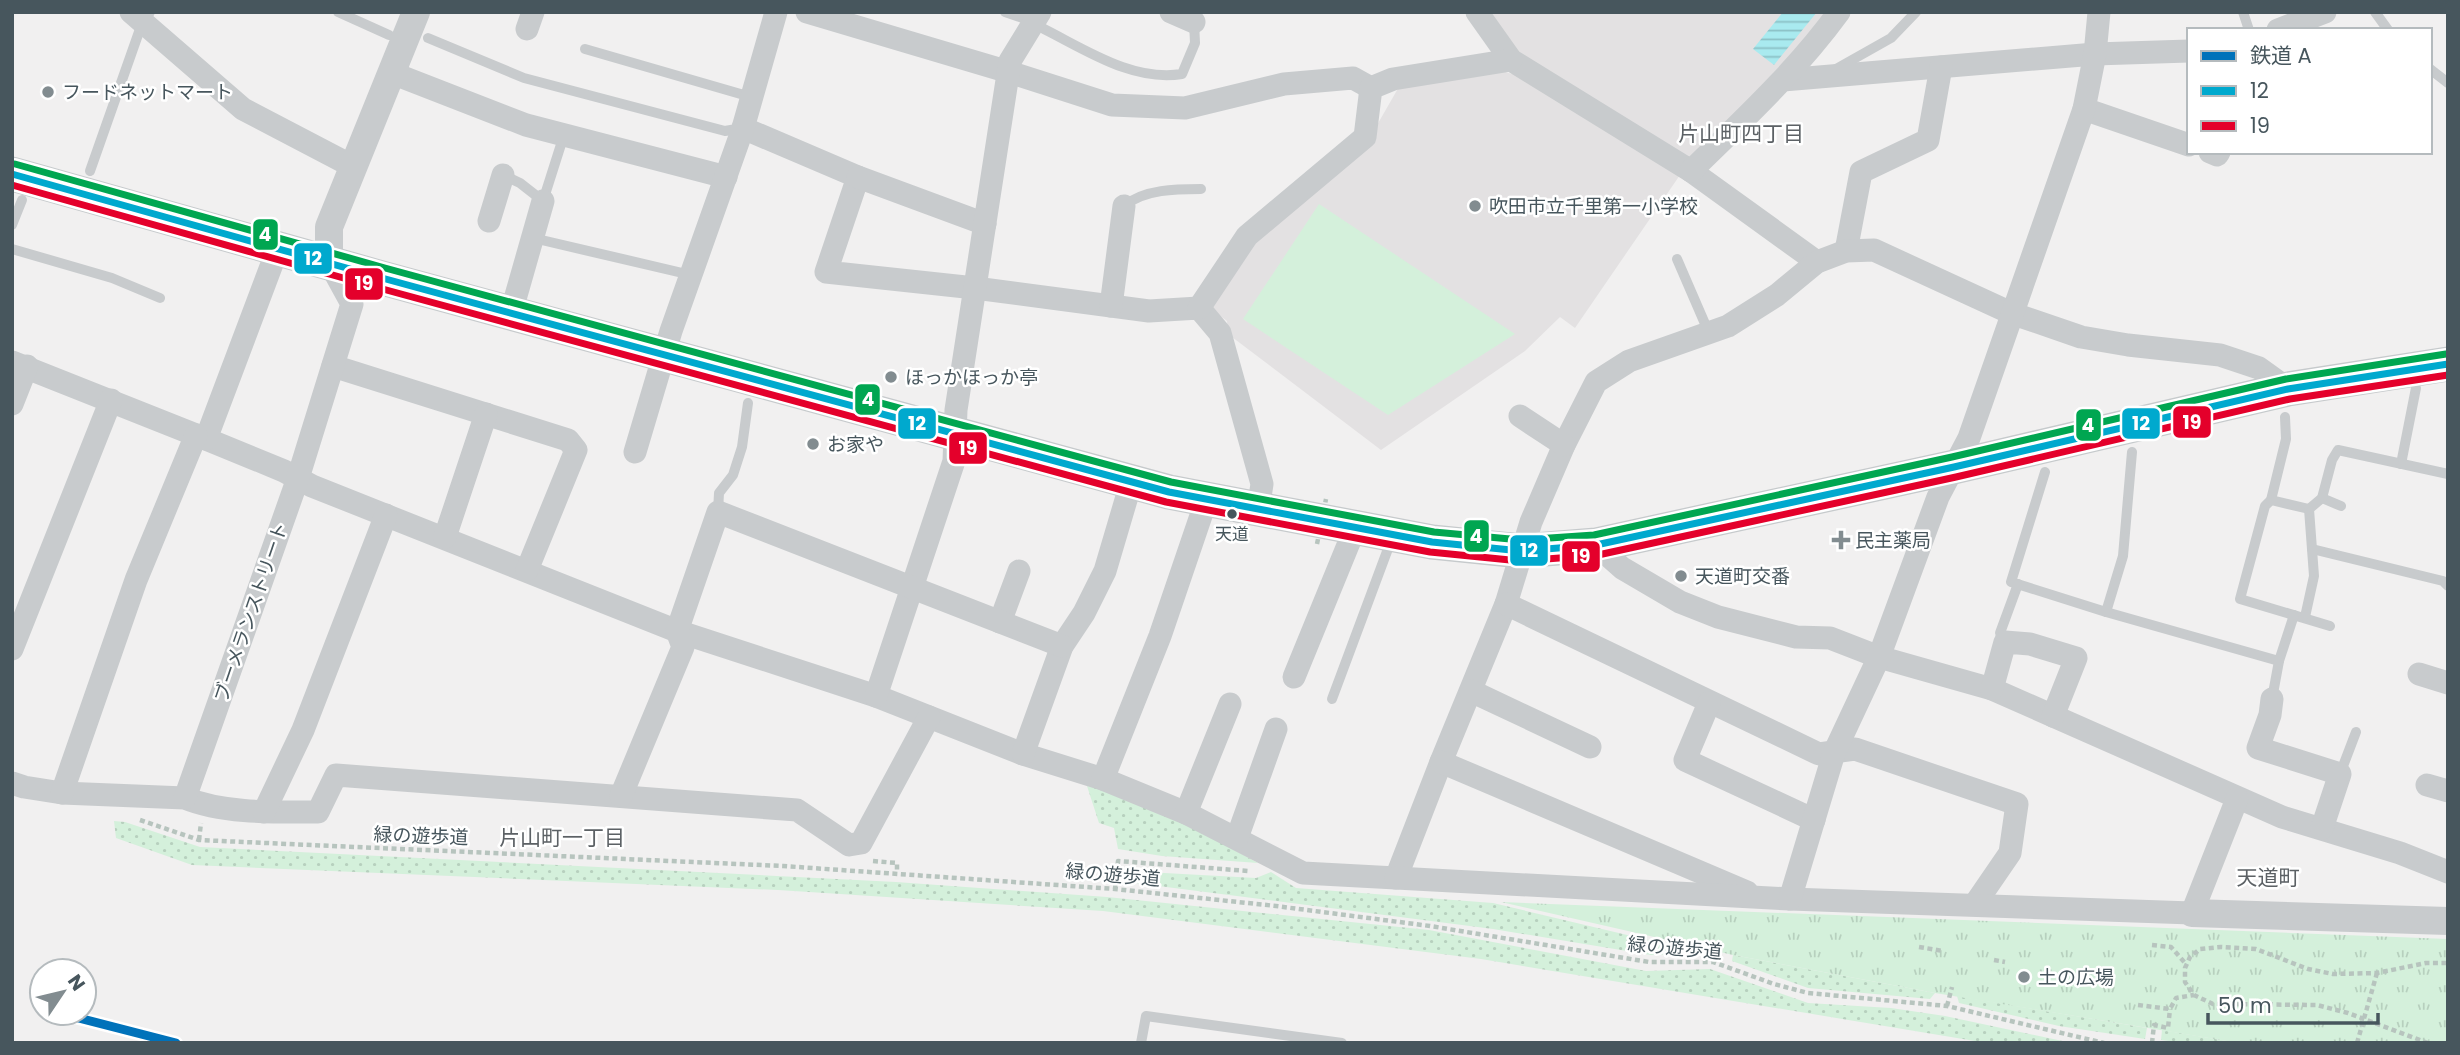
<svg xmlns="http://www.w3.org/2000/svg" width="2460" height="1055" viewBox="0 0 2460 1055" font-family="Poppins,'Noto Sans JP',sans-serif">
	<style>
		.education { fill: #e3e1e2 }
		.grass { fill: url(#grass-dots) }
		.park { fill: url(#park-tufts) }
		.pitch { fill: #d4f0db }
		.water { fill: url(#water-rules) }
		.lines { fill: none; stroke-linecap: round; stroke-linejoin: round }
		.path { stroke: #b7c4be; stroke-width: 4.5; stroke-dasharray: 5 3.5; stroke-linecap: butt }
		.service { stroke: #c8cbcd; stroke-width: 10 }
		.minor { stroke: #c8cbcd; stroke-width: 23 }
		.tertiary { stroke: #c8cbcd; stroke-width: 28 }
		.primary { stroke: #c6cacc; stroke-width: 35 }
		.path-bridge { stroke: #b7c4be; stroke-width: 4.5; stroke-dasharray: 5 3.5; stroke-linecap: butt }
		.bus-1-casing { stroke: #fff; stroke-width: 12 }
		.bus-2-casing { stroke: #fff; stroke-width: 12 }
		.bus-3-casing { stroke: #fff; stroke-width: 12 }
		.bus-1 { stroke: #00a9ce; stroke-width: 7 }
		.bus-2 { stroke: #e4002b; stroke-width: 7 }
		.bus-3 { stroke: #00a651; stroke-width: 7 }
		.rail-1-casing { stroke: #fff; stroke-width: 14 }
		.rail-1 { stroke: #0072ba; stroke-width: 9 }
		.poi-dot { fill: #828c90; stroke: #fff; stroke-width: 2.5 }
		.bus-dot { fill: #47565d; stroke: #fff; stroke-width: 2.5 }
		.labels { text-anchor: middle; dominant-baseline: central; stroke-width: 5; stroke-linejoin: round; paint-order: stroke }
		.bus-label { font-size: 17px; fill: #47565d; stroke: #fff }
		.poi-label { font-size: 19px; fill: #47565d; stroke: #fff; text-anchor: start }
		.street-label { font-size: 19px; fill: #47565d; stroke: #fff }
		.neighbourhood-label { font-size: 21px; fill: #5c6165; stroke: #fff }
		.line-badge { stroke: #fff; stroke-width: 2.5 }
		.badge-label { font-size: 19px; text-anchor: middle; font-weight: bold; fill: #fff }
	</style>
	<defs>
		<pattern id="grass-dots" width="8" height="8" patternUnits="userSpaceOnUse" patternTransform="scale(1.75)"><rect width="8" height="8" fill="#d4f0db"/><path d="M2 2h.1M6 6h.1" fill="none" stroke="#b7d0be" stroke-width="1.8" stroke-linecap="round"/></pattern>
		<pattern id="park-tufts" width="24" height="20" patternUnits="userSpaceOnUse" patternTransform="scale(1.75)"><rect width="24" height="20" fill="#d4f0db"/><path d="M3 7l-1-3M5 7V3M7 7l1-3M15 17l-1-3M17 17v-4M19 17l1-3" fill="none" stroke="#b7d0be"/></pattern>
		<pattern id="water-rules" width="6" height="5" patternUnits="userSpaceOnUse" patternTransform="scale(1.75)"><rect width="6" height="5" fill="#a9eaef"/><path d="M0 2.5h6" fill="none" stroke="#8bc0c5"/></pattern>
	</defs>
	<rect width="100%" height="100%" fill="#f1f0f0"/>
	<path class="education" d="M 1491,12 L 1830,12 L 1682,172 L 1575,328 L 1560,317 L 1525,351 L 1381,450 L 1228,334 L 1227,321 L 1210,308 L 1253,240 L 1369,139 L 1400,85 L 1492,68 L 1512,74 L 1521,58 Z"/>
	<g class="grass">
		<path d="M 1087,786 L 1104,789 L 1183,822 L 1258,863 L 1162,856 L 1118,849 L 1114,828 L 1099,823 Z"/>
		<path d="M 114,821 L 125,822 L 200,847 L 896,882 L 1107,897 L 1429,930 L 1646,971 L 1710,969 L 1808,1003 L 1891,1008 L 1945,1016 L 2072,1043 L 1987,1043 L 1481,959 L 1103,911 L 778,890 L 192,865 L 116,838 Z"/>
		<path d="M 1128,871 L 1256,878 L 1271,872 L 1296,888 L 1493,903 L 1703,953 L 1651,955 L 1493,929 L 1127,882 Z"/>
		<path d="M 1733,955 L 1935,993 L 1930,999 L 1808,988 L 1732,961 Z"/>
		<path d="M 1957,996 L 2147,1028 L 2145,1039 L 2059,1026 L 1959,1003 Z"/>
		<path d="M 2162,1030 L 2239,1043 L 2185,1043 L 2161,1040 Z"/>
	</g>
	<path class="park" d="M 1501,902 L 2448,939 L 2448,1043 L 2239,1043 L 1935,993 L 1733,955 Z"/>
	<path class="pitch" d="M 1319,204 L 1515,334 L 1388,415 L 1243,319 Z"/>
	<path class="water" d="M 1783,12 L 1817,12 L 1774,65 L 1753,49 Z"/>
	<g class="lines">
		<g class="path">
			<path d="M 140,820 L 199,840 L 783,866 L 1115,889 L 1276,906 L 1430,926 L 1649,962 L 1713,962 L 1774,984 L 1808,993 L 1947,1006 L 2104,1043"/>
			<path d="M 199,840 L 201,823"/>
			<path d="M 873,861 L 897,863 L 897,873"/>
			<path d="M 1115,889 L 1118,861 L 1248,871"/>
			<path d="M 2152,945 L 2171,947 L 2186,964"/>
			<path d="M 1919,947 L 1943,951"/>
			<path d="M 1994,960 L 2005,962"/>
			<path d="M 1713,962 L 1716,944"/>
			<path d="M 2138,1005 L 2170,1009 L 2176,998 L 2194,995"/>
			<path d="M 1947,1006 L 1952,987"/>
			<path d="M 2152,1043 L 2154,1025 L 2168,1028 L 2170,1009"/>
			<path d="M 2357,1043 L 2377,973"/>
			<path d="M 2428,1043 L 2348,1013 L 2317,1005 L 2213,1004 L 2194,995 L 2185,982 L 2185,968 L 2190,957 L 2200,949 L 2221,947 L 2256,949 L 2308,969 L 2333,974 L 2377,973 L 2426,963 L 2448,963"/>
		</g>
		<g class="service">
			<path d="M 338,12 L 389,35"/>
			<path d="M 1005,12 L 1034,22 L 1044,29 C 1086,50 1133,82 1182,74 L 1195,43 L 1194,22"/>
			<path d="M 2243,12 L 2249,30"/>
			<path d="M 2375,12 L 2388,30"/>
			<path d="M 428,38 L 524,78 L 725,131 L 742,128"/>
			<path d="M 585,49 L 751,97"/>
			<path d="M 1836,69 L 1891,38 L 1916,12"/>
			<path d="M 2430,69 L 2448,83"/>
			<path d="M 90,171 L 140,29 L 150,12"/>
			<path d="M 503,175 L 520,183 L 543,201 L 564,135"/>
			<path d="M 1124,206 C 1144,189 1177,189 1201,189"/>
			<path d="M 12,225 L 22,200"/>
			<path d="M 533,238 L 691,275"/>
			<path d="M 12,249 L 112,278 L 160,298"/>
			<path d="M 1677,259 L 1709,333"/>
			<path d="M 2285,417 L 2286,439 L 2271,500 L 2265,506 L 2240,599 L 2330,626"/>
			<path d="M 2401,464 L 2416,388"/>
			<path d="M 2045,472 L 2011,582 L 2106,612 L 2279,661"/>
			<path d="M 2322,498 L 2341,506"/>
			<path d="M 2271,500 L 2309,509"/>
			<path d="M 718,512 L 719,493 L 733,475 L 742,447 L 748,403"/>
			<path d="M 2312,549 L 2443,581 L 2448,586"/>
			<path d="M 2106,612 L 2123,556 L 2132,452"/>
			<path d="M 2305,617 L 2314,576 L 2309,509 L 2322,498 L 2332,460 L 2338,450 L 2448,474"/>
			<path d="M 2005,642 L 2000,633 L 2018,584"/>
			<path d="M 1332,699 L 1392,538"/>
			<path d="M 2272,699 L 2279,661 L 2294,615"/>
			<path d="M 2340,774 L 2356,732"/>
			<path d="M 1141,1043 L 1146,1016 L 1342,1043"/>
		</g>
		<g class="minor">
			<path d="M 131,12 L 243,109 L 352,166"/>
			<path d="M 807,12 L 1009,72 L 1112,105 L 1185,108 L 1284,84 L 1353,78 L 1371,88"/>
			<path d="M 1171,12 L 1194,22"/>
			<path d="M 1477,12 L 1511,60 L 1691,171 L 1817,262"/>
			<path d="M 527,29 L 533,12"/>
			<path d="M 2278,30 L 2325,12"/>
			<path d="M 392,73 L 526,125 L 726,177"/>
			<path d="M 1783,80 L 2095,54 L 2189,51"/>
			<path d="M 2084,109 L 2189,145"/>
			<path d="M 743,128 L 858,177 L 826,272 L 975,288 L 1149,311 L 1199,308 L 1220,333 L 1262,484 L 1258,510"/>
			<path d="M 2210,152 L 2217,155 L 2219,152"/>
			<path d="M 1691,171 C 1743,120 1796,71 1839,12"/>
			<path d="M 858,177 L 985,224"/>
			<path d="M 489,221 L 503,175"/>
			<path d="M 1846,251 L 1861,172 L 1928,140 L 1941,67"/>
			<path d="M 1111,306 L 1124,206"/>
			<path d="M 1199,308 L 1247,236 L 1365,137 L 1371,88 L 1393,79 L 1511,60"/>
			<path d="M 511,313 L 543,201"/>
			<path d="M 12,362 L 206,439 L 284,471 L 312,486 L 677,631 L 876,696 L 1023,754 L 1103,779 L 1186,813 L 1303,873 L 1396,878 L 1441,762 L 1506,604 L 1531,522 L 1564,445 L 1596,382 L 1629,361 L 1728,326 L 1777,295 L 1817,262 L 1846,251 L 1874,250 L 2011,313 L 2081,337 L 2128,345 L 2220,355 L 2259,368 L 2288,389"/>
			<path d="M 333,366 L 568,440 L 576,450 L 527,570"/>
			<path d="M 12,404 L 27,366"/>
			<path d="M 1520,416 L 1564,445"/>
			<path d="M 206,439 L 278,248"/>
			<path d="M 635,452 L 671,331 L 743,128 L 776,12"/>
			<path d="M 445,537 L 486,414"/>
			<path d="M 1596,545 L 1622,568 L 1680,602 L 1718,617 L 1796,637 L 1830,638 L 1879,657 L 1992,689 L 2282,817 L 2400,853 L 2448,872"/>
			<path d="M 1506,604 L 1819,754 L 1855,749 L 2017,804 L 2010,853 L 1975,904"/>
			<path d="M 1000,622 L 1019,571"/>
			<path d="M 12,649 L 111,400"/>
			<path d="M 2419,674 L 2448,683"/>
			<path d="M 1294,677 L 1355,528"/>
			<path d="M 1992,689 L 2005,642 L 2030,644 L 2076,658 L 2053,716"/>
			<path d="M 1471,691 L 1590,747"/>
			<path d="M 876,696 L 954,461 L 956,410 L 1010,61 L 1040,12"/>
			<path d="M 2272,699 L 2270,715 L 2258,748 L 2340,774 L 2322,828"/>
			<path d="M 1709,703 L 1685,760 L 1814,820"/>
			<path d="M 1023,754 L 1062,646 L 1084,613 L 1105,571 L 1131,483"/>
			<path d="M 1441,762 L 1747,892"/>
			<path d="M 1103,779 L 1160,636 L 1206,501"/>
			<path d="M 12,783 L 24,787 L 62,793 L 185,798 C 224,814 277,812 318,812 L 336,775 L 797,810 L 849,845 L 861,843 L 929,717"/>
			<path d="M 2427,785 L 2448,791"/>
			<path d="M 62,793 L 136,580 L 196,435"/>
			<path d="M 621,796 L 683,647 L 677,631 L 718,512 L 1062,646"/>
			<path d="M 185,798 L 298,478 L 352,304 L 329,262"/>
			<path d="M 264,812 L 303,730 L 386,515"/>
			<path d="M 1186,813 L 1230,704"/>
			<path d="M 1237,838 L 1276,729"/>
			<path d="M 1396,878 L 1790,899 L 2192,913 L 2237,799"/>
			<path d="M 1790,899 L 1834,753 L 1879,657 L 1938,497 L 1969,438 L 2084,109 L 2095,54 L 2099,12"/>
		</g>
		<g class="tertiary">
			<path d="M 329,262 L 329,227 L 416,12"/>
			<path d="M 2192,913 L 2448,921"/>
		</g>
		<path class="primary" d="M 12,174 L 382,278 L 1169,492 L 1432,542 L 1521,551 L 1596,545 L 1954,467 L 2288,389 L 2448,364"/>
		<path class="path-bridge" d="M 1317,544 L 1326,499"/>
		<defs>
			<path id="bus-1" d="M 12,174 L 382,278 L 1169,492 L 1432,542 L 1521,551 L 1596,545 L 1954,467 L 2288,389 L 2448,364"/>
			<path id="bus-2" d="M 12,185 L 379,288 L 1166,502 L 1430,552 L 1520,561 L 1598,555 L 1956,477 L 2290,399 L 2448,375"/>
			<path id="bus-3" d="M 15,164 L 385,268 L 1171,482 L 1434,532 L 1521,540 L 1594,535 L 1952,457 L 2286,379 L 2446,354"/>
		</defs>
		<use href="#bus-1" class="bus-1-casing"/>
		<use href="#bus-2" class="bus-2-casing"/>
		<use href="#bus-3" class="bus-3-casing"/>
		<use href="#bus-1" class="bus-1"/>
		<use href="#bus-2" class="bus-2"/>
		<use href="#bus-3" class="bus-3"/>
		<defs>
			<path id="rail-1" d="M 59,1013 L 176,1043"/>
		</defs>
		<use href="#rail-1" class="rail-1-casing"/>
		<use href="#rail-1" class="rail-1"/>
	</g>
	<g class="poi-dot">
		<circle cx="48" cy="92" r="7"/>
		<circle cx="1475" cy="206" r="7"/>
		<circle cx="891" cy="377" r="7"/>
		<circle cx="813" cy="444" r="7"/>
		<path d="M1837.5 529.5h7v7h7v7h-7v7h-7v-7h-7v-7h7z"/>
		<circle cx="1681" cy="576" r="7"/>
		<circle cx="2024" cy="977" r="7"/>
	</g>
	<circle class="bus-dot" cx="1232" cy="514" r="6"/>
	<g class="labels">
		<g class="bus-label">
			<text x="1232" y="534">天道</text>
		</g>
		<g class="poi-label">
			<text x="62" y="92">フードネットマート</text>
			<text x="1489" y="206">吹田市立千里第一小学校</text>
			<text x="905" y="377">ほっかほっか亭</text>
			<text x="827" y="444">お家や</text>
			<text x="1855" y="540">民主薬局</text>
			<text x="1695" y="576">天道町交番</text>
			<text x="2038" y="977">土の広場</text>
		</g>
		<g class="street-label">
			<text transform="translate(251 612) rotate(-71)">ブーメランストリート</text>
			<text transform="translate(421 836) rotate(2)">緑の遊歩道</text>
			<text transform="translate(1113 875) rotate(5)">緑の遊歩道</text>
			<text transform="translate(1675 948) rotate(5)">緑の遊歩道</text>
		</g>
		<g class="neighbourhood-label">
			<text x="1741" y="133">片山町四丁目</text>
			<text x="562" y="837">片山町一丁目</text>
			<text x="2268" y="877">天道町</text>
		</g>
	</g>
	<g class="line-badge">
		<rect x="252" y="218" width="27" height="33" rx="7" fill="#00a651"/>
		<rect x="293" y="242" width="40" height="33" rx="7" fill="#00a9ce"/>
		<rect x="344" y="267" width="40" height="34" rx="7" fill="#e4002b"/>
		<rect x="854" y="383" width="27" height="33" rx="7" fill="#00a651"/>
		<rect x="2172" y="405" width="40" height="34" rx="7" fill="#e4002b"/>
		<rect x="2121" y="407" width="40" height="33" rx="7" fill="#00a9ce"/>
		<rect x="897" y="407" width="40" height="33" rx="7" fill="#00a9ce"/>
		<rect x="2075" y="408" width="27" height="34" rx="7" fill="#00a651"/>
		<rect x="948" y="431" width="40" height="34" rx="7" fill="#e4002b"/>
		<rect x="1463" y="519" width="27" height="34" rx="7" fill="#00a651"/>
		<rect x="1509" y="534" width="40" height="33" rx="7" fill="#00a9ce"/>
		<rect x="1561" y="540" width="40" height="33" rx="7" fill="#e4002b"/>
	</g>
	<g class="badge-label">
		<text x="265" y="241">4</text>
		<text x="313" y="265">12</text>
		<text x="364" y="290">19</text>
		<text x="868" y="406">4</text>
		<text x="2192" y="429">19</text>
		<text x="2141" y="430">12</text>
		<text x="917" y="430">12</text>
		<text x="2088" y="432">4</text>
		<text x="968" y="455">19</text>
		<text x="1476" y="543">4</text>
		<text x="1529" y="557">12</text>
		<text x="1581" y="563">19</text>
	</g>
	<rect width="2460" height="1055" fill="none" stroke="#47565d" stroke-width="28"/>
	<rect x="2187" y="28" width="245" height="126" fill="#ffffff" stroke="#b5bbbe" stroke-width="2"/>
	<rect x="2201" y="51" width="35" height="10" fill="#0072ba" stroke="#b5bbbe" stroke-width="2"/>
	<text x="2250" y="63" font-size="21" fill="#47565d">鉄道 A</text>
	<rect x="2201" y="86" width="35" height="10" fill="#00a9ce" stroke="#b5bbbe" stroke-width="2"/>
	<text x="2250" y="98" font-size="21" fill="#47565d">12</text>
	<rect x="2201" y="121" width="35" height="10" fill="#e4002b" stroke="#b5bbbe" stroke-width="2"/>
	<text x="2250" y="133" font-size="21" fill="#47565d">19</text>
	<g transform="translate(63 992) rotate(55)"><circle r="33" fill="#ffffff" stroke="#b5bbbe" stroke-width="2"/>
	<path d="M0-5L12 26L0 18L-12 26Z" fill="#828c90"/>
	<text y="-10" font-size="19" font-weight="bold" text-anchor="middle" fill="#47565d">N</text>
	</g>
	<path d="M2208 1013v10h170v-10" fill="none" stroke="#47565d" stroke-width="3.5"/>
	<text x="2218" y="1013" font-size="21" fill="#47565d" stroke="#ffffff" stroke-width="5" paint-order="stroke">50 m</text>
</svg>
